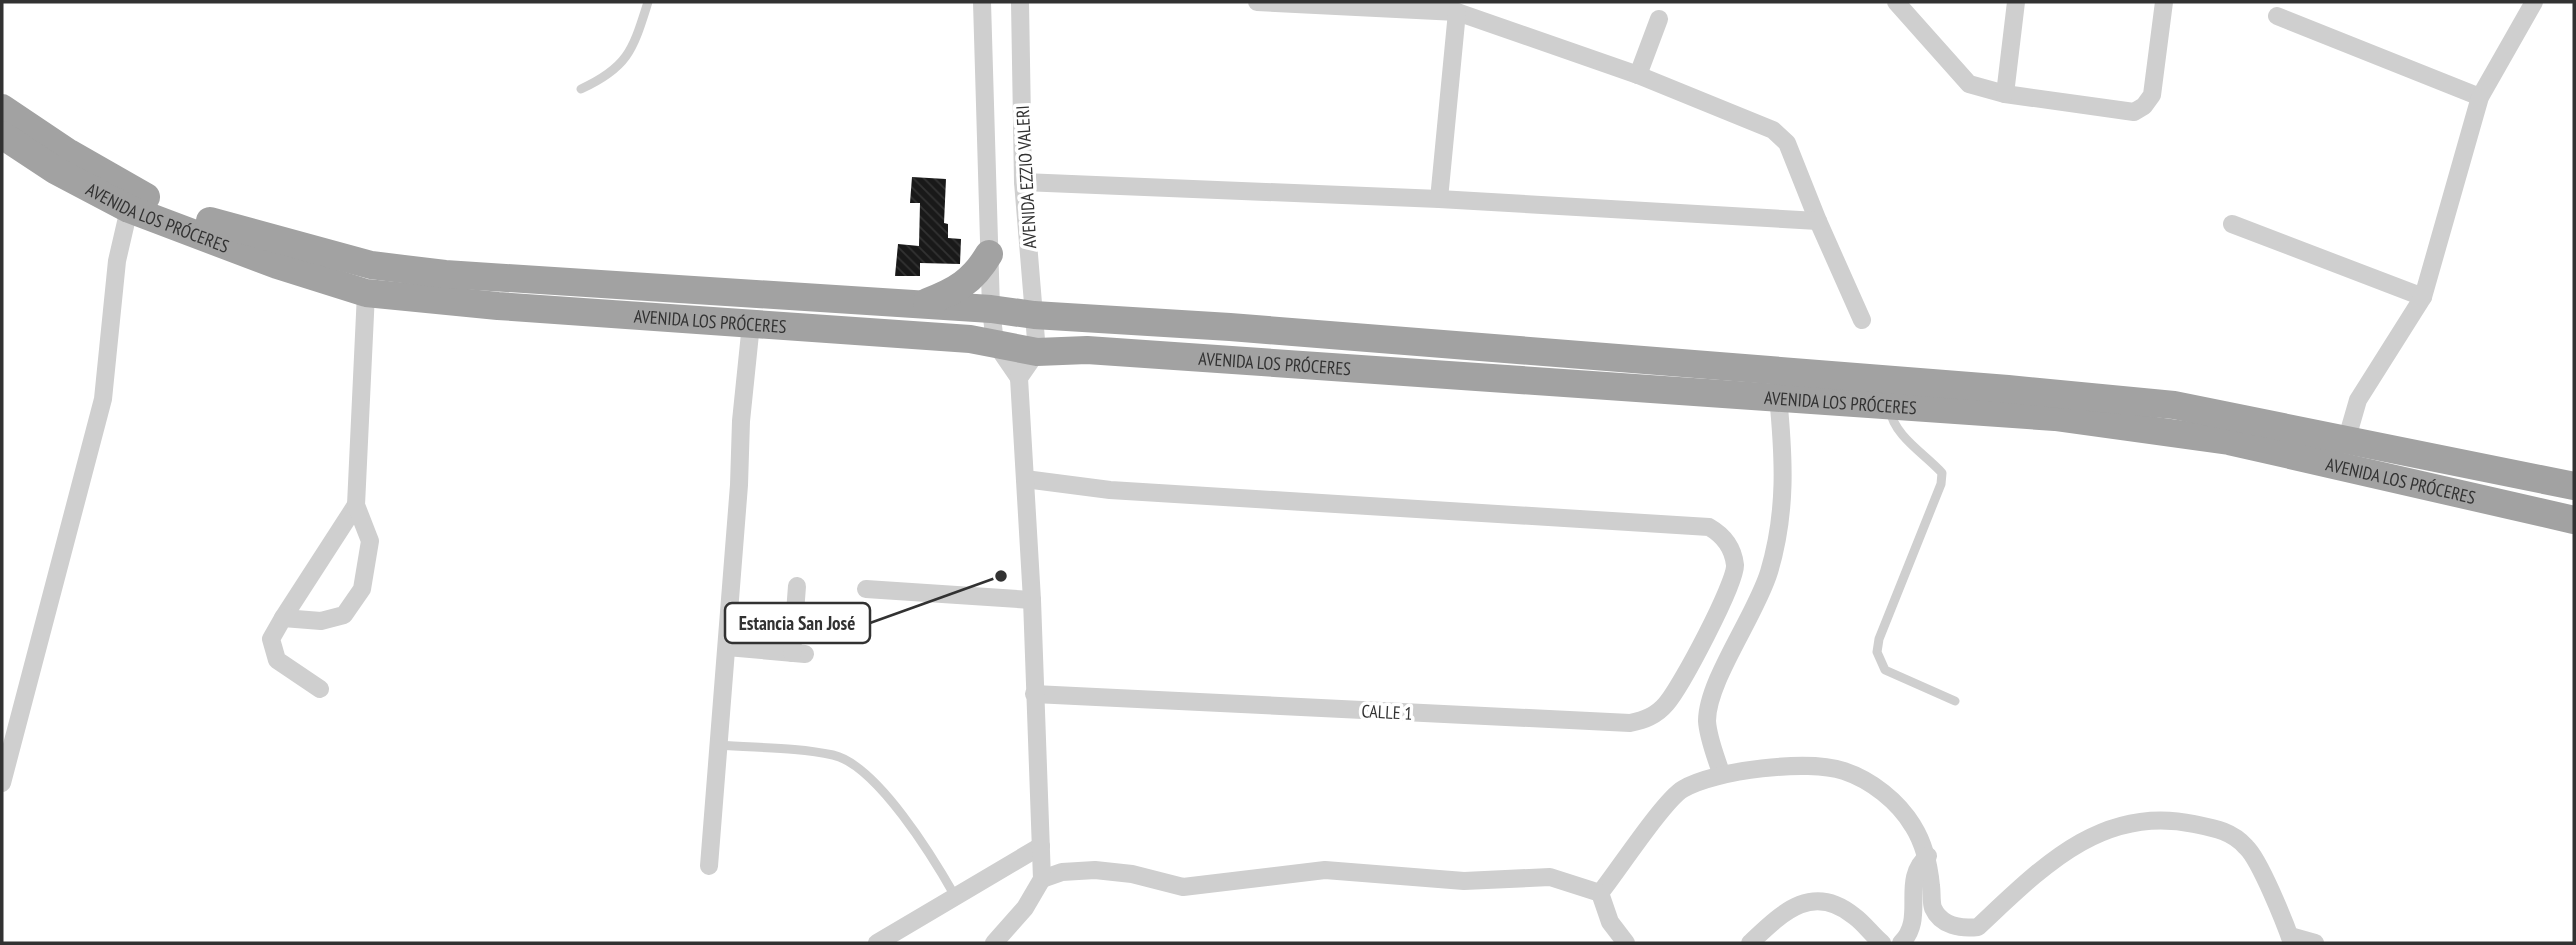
<svg xmlns="http://www.w3.org/2000/svg" width="2576" height="945" viewBox="0 0 2576 945" font-family="'PT Sans Narrow',sans-serif">
	<style>
		.building { fill: url(#building-back-hatch) }
		.lines { fill: none; stroke-linecap: round; stroke-linejoin: round }
		.service { stroke: #cfcfcf; stroke-width: 9 }
		.minor { stroke: #cfcfcf; stroke-width: 18 }
		.trunk { stroke: #a2a2a2; stroke-width: 28 }
		.labels { text-anchor: middle; dominant-baseline: central; stroke-width: 7; stroke-linejoin: round; paint-order: stroke }
		.street-label { font-size: 18px; fill: #323232; stroke: #fff }
		.leader { fill: none; stroke: #323232; stroke-width: 2.5 }
		.callout-dot { fill: #323232; stroke: #fff; stroke-width: 2.5 }
		.callout { fill: #fff; stroke: #323232; stroke-width: 2.5 }
		.callout-label { font-size: 19px; text-anchor: middle; font-weight: bold; fill: #323232 }
	</style>
	<defs>
		<pattern id="building-back-hatch" width="6" height="6" patternUnits="userSpaceOnUse" patternTransform="scale(1.75)"><rect width="6" height="6" fill="#191919"/><path d="M-1 5l2 2M0 0l6 6M5-1l2 2" fill="none" stroke="#323232"/></pattern>
	</defs>
	<rect width="100%" height="100%" fill="#fff"/>
	<path class="building" d="M 912,177 L 946,179 L 944,223 L 948,224 L 948,238 L 961,239 L 960,264 L 920,263 L 920,276 L 895,276 L 898,244 L 919,246 L 920,203 L 910,203 Z"/>
	<g class="lines">
		<g class="service">
			<path d="M 581,89 C 629,67 633,49 648,2"/>
			<path d="M 1890,410 C 1894,436 1925,454 1942,473 L 1941,484 L 1879,639 L 1877,652 L 1885,670 L 1955,701"/>
			<path d="M 719,745 C 756,748 797,747 833,755 C 877,765 934,859 955,896"/>
		</g>
		<g class="minor">
			<path d="M 982,2 L 991,309 L 995,343 L 1019,378"/>
			<path d="M 1257,2 L 1457,12 L 1638,75 L 1773,130 L 1787,143 L 1818,221 L 1862,320"/>
			<path d="M 1896,2 L 1969,84 L 2005,94 L 2134,112 L 2144,106 L 2152,95 L 2164,2"/>
			<path d="M 2277,16 L 2480,97"/>
			<path d="M 1638,75 L 1659,19"/>
			<path d="M 2005,94 L 2016,2"/>
			<path d="M 1023,182 L 1439,199 L 1818,221"/>
			<path d="M 1439,199 L 1457,12"/>
			<path d="M 2232,224 L 2423,297"/>
			<path d="M 2347,438 L 2358,400 L 2423,297 L 2480,97 L 2534,2"/>
			<path d="M 1025,479 L 1110,490 L 1709,527 C 1723,535 1733,547 1735,565 C 1736,583 1681,687 1666,704 C 1656,716 1644,720 1630,723 L 1034,694"/>
			<path d="M 866,589 L 1032,600"/>
			<path d="M 283,618 L 356,505"/>
			<path d="M 727,647 L 805,654"/>
			<path d="M 792,653 L 797,586"/>
			<path d="M 320,689 L 277,660 L 271,639 L 283,618 L 321,621 L 344,615 L 362,589 L 370,541 L 356,505 L 366,293"/>
			<path d="M 1721,773 C 1716,757 1708,738 1707,721 C 1707,681 1756,615 1769,572 C 1787,512 1784,458 1778,396"/>
			<path d="M 2,783 L 103,399 L 117,261 L 129,209"/>
			<path d="M 709,866 L 739,485 L 741,421 L 751,324"/>
			<path d="M 1042,879 L 1062,872 L 1095,870 L 1132,874 L 1183,887 L 1325,870 L 1464,881 L 1550,877 L 1600,893 C 1617,872 1664,800 1683,789 C 1715,770 1808,759 1844,771 C 1871,780 1898,801 1913,826 C 1925,845 1929,865 1931,886 C 1932,892 1931,902 1933,908 C 1941,926 1961,929 1978,927 C 2040,869 2101,804 2194,824 C 2214,828 2232,831 2246,847 C 2260,860 2285,923 2292,943"/>
			<path d="M 1600,893 L 1610,922 L 1626,943"/>
			<path d="M 2290,936 L 2315,943"/>
			<path d="M 877,943 L 1041,846"/>
			<path d="M 994,943 L 1025,908 L 1042,879 L 1032,600 L 1019,378 L 1037,352 L 1023,182 L 1020,2"/>
			<path d="M 1750,943 C 1782,913 1812,882 1854,916 C 1865,924 1872,935 1882,943"/>
			<path d="M 1901,943 C 1927,918 1899,880 1928,856"/>
		</g>
		<g class="trunk">
			<path d="M 2,108 L 69,153 L 146,197"/>
			<path id="s1" d="M 2,135 L 55,170 L 129,209 L 277,265 L 366,293 L 498,306 L 970,339 L 1037,352 L 1087,350 L 2055,417 L 2229,441 L 2574,520"/>
			<path d="M 210,221 L 371,265 L 445,274 L 991,309 L 1034,315 L 1230,327 L 2008,389 L 2174,405 L 2574,486"/>
			<path d="M 927,302 C 956,291 973,281 989,254"/>
		</g>
	</g>
	<g class="labels">
		<g class="street-label">
			<text transform="translate(1026 177) rotate(-93)">AVENIDA EZZIO VALERI</text>
			<text stroke="none"><textPath href="#s1" startOffset="177">AVENIDA LOS PRÓCERES</textPath></text>
			<text stroke="none"><textPath href="#s1" startOffset="744">AVENIDA LOS PRÓCERES</textPath></text>
			<text stroke="none"><textPath href="#s1" startOffset="1311">AVENIDA LOS PRÓCERES</textPath></text>
			<text stroke="none"><textPath href="#s1" startOffset="1878">AVENIDA LOS PRÓCERES</textPath></text>
			<text stroke="none"><textPath href="#s1" startOffset="2445">AVENIDA LOS PRÓCERES</textPath></text>
			<text transform="translate(1387 712) rotate(3)">CALLE 1</text>
		</g>
	</g>
	<path class="leader" d="M1001 576L870 623"/>
	<circle class="callout-dot" cx="1001" cy="576" r="7"/>
	<rect class="callout" x="725" y="603" width="145" height="40" rx="7"/>
	<g class="callout-label">
		<text x="797" y="630">Estancia San José</text>
	</g>
	<rect width="2576" height="945" fill="none" stroke="#323232" stroke-width="7"/>
</svg>
